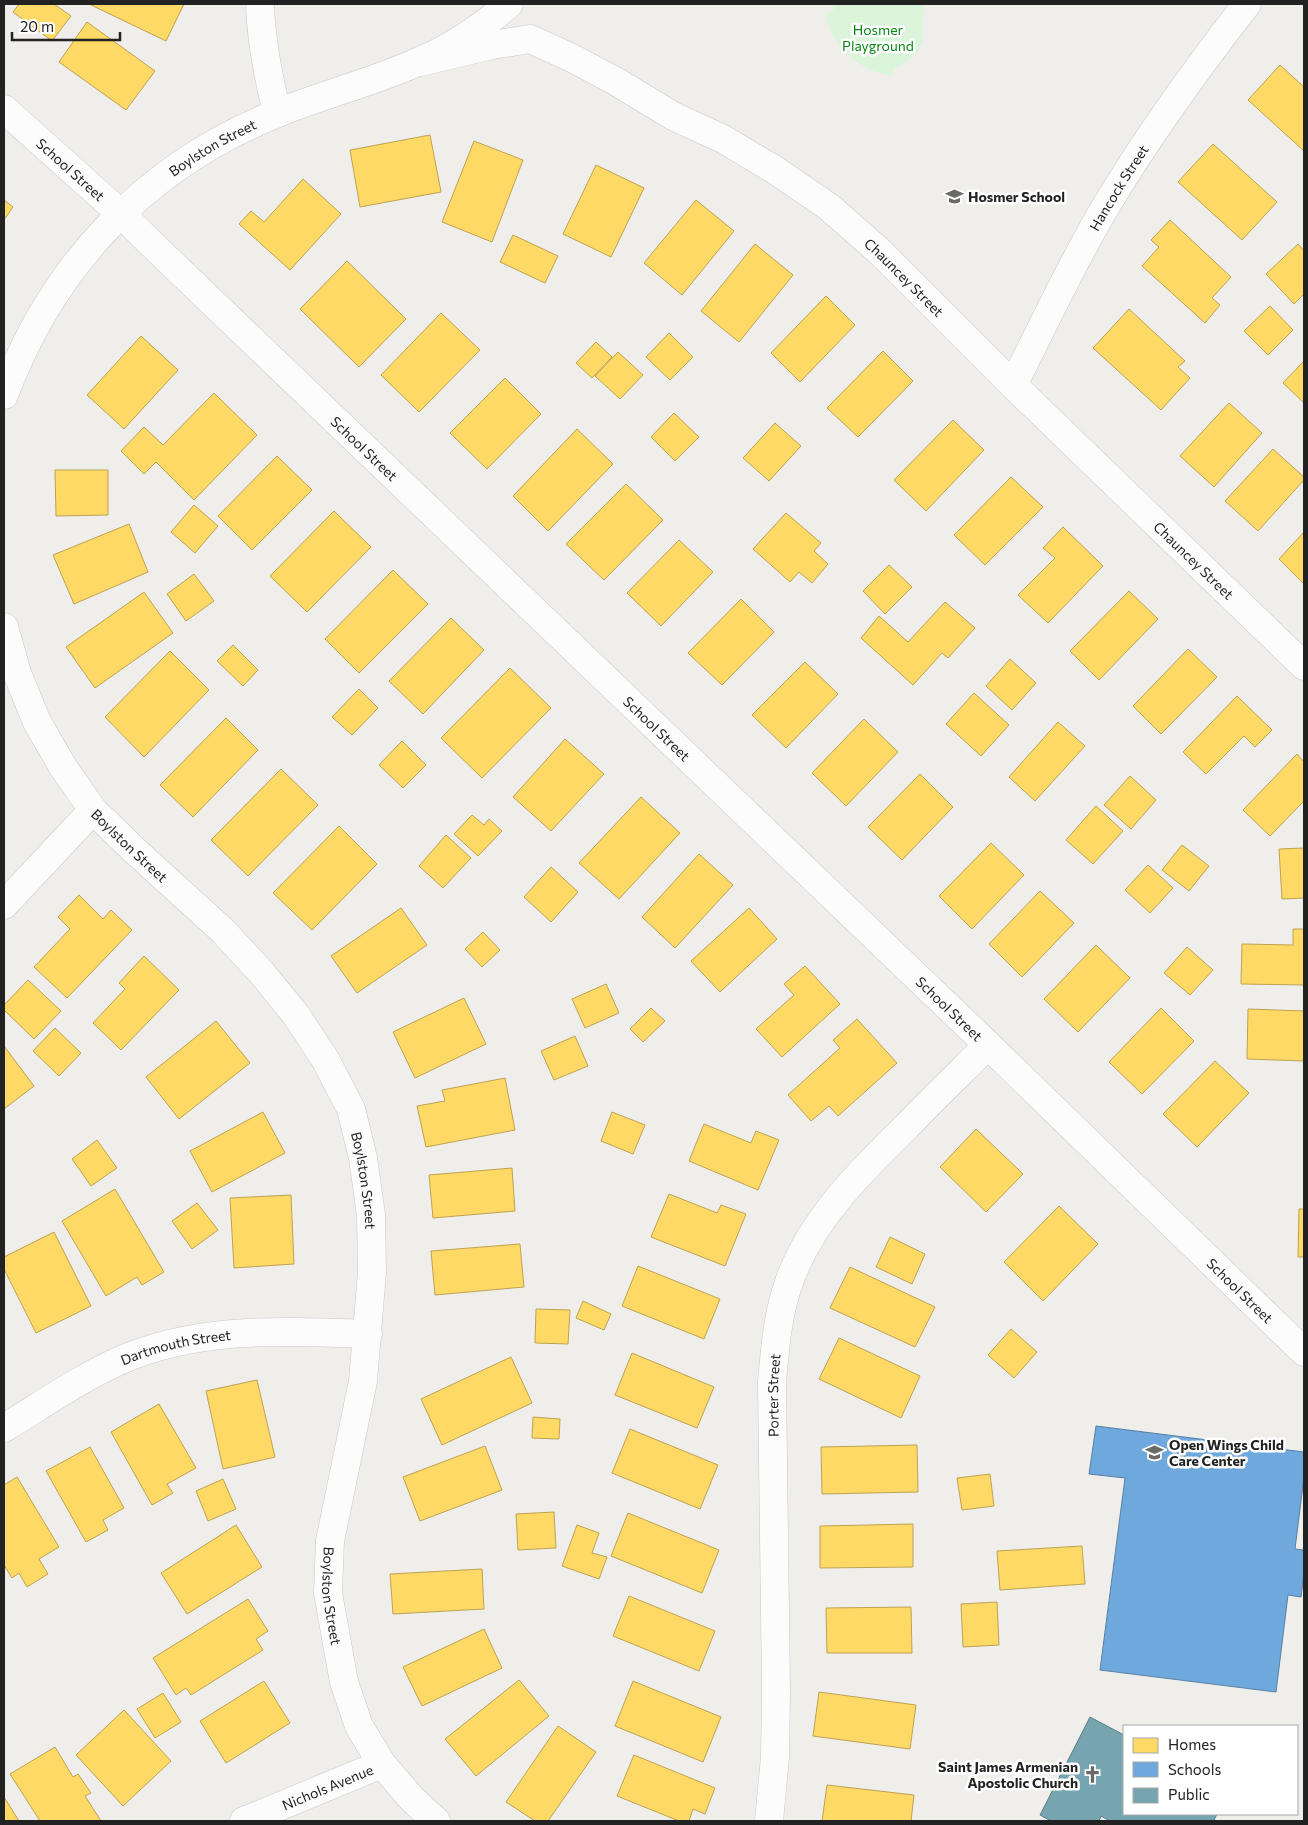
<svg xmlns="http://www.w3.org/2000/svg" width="1308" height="1825" viewBox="0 0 1308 1825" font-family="Commissioner,sans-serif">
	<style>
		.park { fill: #daf5da }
		.homes { fill: #ffd966; stroke: #bda252 }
		.schools { fill: #6fa8dc; stroke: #5880a4 }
		.public { fill: #76a5af; stroke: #5d7e85 }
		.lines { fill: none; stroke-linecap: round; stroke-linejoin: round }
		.minor-casing { stroke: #c9c8c7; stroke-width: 29 }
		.tertiary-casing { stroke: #c9c8c7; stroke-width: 29 }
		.minor { stroke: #fdfcfc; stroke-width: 28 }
		.tertiary { stroke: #fdfcfc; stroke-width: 28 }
		.labels { text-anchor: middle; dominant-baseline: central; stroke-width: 5; stroke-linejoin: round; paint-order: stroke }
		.park-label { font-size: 14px; fill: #0c8416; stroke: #fff }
		.street-label { font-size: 14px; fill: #222; stroke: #fff }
		.poi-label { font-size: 14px; font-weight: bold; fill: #222; stroke: #fff; text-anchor: start }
	</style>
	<rect width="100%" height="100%" fill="#f0eeeb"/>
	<path class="park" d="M 833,4 L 925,4 L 923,15 L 923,40 L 917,52 L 907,62 L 894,68 L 892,76 C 856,68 835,51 825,15 L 834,10 Z"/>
	<g class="homes">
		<path d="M 19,4 L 54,4 L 71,16 L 52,41 L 13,12 Z"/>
		<path d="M 89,4 L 184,4 L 166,41 Z"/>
		<path d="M 87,22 L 155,71 L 126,110 L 59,62 Z"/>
		<path d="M 1280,65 L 1304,87 L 1304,151 L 1248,100 Z"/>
		<path d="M 430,135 L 441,192 L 360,207 L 350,150 Z"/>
		<path d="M 474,141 L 523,160 L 492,242 L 442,222 Z"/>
		<path d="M 1213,144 L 1277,202 L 1242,240 L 1178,182 Z"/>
		<path d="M 596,165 L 644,188 L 611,257 L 563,234 Z"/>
		<path d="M 303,179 L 341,214 L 290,270 L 239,224 L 251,211 L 264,222 Z"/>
		<path d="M 4,200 L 13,207 L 4,220 Z"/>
		<path d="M 696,200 L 734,231 L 682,295 L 644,263 Z"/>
		<path d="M 1170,220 L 1231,277 L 1212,298 L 1220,305 L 1205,323 L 1142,266 L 1159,247 L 1151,240 Z"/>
		<path d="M 513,235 L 558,256 L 545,283 L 500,262 Z"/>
		<path d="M 755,244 L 793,275 L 739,342 L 701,311 Z"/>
		<path d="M 1298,244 L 1304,251 L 1304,294 L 1294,304 L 1266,274 Z"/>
		<path d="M 347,261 L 406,319 L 359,367 L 300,309 Z"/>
		<path d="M 826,296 L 855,325 L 800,382 L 771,353 Z"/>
		<path d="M 1270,306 L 1293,330 L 1268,355 L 1244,331 Z"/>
		<path d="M 1129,309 L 1185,361 L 1178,367 L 1190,378 L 1161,410 L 1093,348 Z"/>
		<path d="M 441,313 L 480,350 L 419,412 L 381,375 Z"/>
		<path d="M 669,333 L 693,357 L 670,380 L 646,357 Z"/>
		<path d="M 141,336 L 178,370 L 124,429 L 87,395 Z"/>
		<path d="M 596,342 L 612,357 L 592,378 L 576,363 Z"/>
		<path d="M 883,351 L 913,381 L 858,437 L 827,408 Z"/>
		<path d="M 618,352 L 643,375 L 620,399 L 595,376 Z"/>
		<path d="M 1304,361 L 1304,403 L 1283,383 Z"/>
		<path d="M 505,378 L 541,414 L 487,469 L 450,433 Z"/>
		<path d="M 214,393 L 257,435 L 194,500 L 156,462 L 144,474 L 121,451 L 144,427 L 163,445 Z"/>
		<path d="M 1229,403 L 1262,433 L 1214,487 L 1180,456 Z"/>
		<path d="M 674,413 L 699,437 L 675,461 L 651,437 Z"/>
		<path d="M 953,420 L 984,450 L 926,511 L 894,480 Z"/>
		<path d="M 775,423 L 801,446 L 769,481 L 743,458 Z"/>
		<path d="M 577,429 L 613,464 L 548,531 L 513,496 Z"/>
		<path d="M 1273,449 L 1304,477 L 1304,480 L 1258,531 L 1225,501 Z"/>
		<path d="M 277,456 L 312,490 L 252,550 L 218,516 Z"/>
		<path d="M 55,470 L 108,470 L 108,515 L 56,516 Z"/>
		<path d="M 1011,477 L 1043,507 L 985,565 L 954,535 Z"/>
		<path d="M 626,484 L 663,520 L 604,580 L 566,544 Z"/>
		<path d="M 194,505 L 218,526 L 195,553 L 171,532 Z"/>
		<path d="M 334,511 L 371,547 L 307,612 L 270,576 Z"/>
		<path d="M 786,513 L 821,543 L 814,551 L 828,564 L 812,583 L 799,572 L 790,582 L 753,549 Z"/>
		<path d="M 129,524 L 148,572 L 74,604 L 53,555 Z"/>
		<path d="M 1063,527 L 1103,566 L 1048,623 L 1018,595 L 1055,558 L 1043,548 Z"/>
		<path d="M 1304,532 L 1304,584 L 1279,559 Z"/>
		<path d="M 679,540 L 713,572 L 661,626 L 627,593 Z"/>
		<path d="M 889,565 L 912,587 L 885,614 L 863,591 Z"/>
		<path d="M 393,570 L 428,604 L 359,673 L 325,639 Z"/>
		<path d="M 194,574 L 214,601 L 186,621 L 167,594 Z"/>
		<path d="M 1129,591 L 1158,619 L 1099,680 L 1070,651 Z"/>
		<path d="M 144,592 L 173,633 L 95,688 L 66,647 Z"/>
		<path d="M 741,599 L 774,632 L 722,685 L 688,653 Z"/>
		<path d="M 945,602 L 975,628 L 948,658 L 942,653 L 913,685 L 861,638 L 879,616 L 908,642 Z"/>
		<path d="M 451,618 L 484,650 L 423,714 L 389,681 Z"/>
		<path d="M 233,645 L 258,670 L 243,686 L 217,661 Z"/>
		<path d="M 1188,649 L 1217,677 L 1161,734 L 1133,706 Z"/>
		<path d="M 170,651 L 209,690 L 144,757 L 105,717 Z"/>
		<path d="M 1010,659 L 1036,683 L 1012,710 L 986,686 Z"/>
		<path d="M 805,662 L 838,694 L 786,748 L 752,715 Z"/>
		<path d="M 510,668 L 551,708 L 482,778 L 441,738 Z"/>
		<path d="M 359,689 L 378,708 L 352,735 L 332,717 Z"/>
		<path d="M 974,693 L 1009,725 L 981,756 L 946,724 Z"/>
		<path d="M 1237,696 L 1272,730 L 1255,747 L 1244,736 L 1206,774 L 1183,752 Z"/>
		<path d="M 226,718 L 258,750 L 193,817 L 160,785 Z"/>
		<path d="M 864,719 L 898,752 L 846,806 L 812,773 Z"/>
		<path d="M 1058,722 L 1085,746 L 1035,801 L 1009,777 Z"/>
		<path d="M 565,739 L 604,774 L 551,831 L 513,797 Z"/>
		<path d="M 402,741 L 426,765 L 403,788 L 379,765 Z"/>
		<path d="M 1297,754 L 1304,762 L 1304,801 L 1270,836 L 1243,810 Z"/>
		<path d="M 281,769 L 318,805 L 248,876 L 211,840 Z"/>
		<path d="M 920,774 L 953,807 L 902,860 L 868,827 Z"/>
		<path d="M 1130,776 L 1156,800 L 1131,829 L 1104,805 Z"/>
		<path d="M 641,797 L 680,833 L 619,899 L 579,863 Z"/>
		<path d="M 1096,806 L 1123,831 L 1093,864 L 1066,840 Z"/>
		<path d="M 472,815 L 484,825 L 489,819 L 502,831 L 478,856 L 454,834 Z"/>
		<path d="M 339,826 L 377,864 L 312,930 L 273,893 Z"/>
		<path d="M 446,835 L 471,858 L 443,888 L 419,866 Z"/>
		<path d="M 991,843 L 1024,875 L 972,929 L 939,896 Z"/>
		<path d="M 1182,845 L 1209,866 L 1189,891 L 1162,870 Z"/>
		<path d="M 1304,848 L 1304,898 L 1282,899 L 1279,849 Z"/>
		<path d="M 699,854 L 733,885 L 675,948 L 642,917 Z"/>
		<path d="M 1148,865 L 1173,888 L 1150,913 L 1125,890 Z"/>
		<path d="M 551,867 L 578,892 L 551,922 L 524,897 Z"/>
		<path d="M 1040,891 L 1074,923 L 1022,977 L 989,944 Z"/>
		<path d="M 79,895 L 103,919 L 111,910 L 132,930 L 67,998 L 34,967 L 70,929 L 58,917 Z"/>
		<path d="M 401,908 L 427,945 L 357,993 L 331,956 Z"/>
		<path d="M 749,908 L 777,939 L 720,992 L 691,961 Z"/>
		<path d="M 1293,929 L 1304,929 L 1304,985 L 1241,984 L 1242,944 L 1293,945 Z"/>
		<path d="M 483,932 L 500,950 L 482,967 L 465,949 Z"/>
		<path d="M 1096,945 L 1130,978 L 1078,1032 L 1044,999 Z"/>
		<path d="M 1187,947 L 1213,970 L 1190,995 L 1164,973 Z"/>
		<path d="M 144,956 L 179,990 L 121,1050 L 93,1023 L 125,989 L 119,983 Z"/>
		<path d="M 805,966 L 840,1004 L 782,1057 L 756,1029 L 794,995 L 784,984 Z"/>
		<path d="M 28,980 L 61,1011 L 34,1039 L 4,1010 L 4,1005 Z"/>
		<path d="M 606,984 L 619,1013 L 585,1028 L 572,999 Z"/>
		<path d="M 464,998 L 486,1044 L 415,1078 L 393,1032 Z"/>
		<path d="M 651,1008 L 665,1021 L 643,1042 L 630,1029 Z"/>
		<path d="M 1161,1008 L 1194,1041 L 1142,1094 L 1109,1062 Z"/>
		<path d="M 1248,1009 L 1304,1011 L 1304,1061 L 1247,1059 Z"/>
		<path d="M 857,1019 L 897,1063 L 838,1116 L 829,1106 L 811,1121 L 788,1095 L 840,1048 L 833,1040 Z"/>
		<path d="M 216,1021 L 250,1063 L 179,1119 L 146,1077 Z"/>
		<path d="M 55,1028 L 81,1053 L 59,1076 L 33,1051 Z"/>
		<path d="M 575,1036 L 588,1066 L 554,1080 L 541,1051 Z"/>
		<path d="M 4,1046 L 34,1086 L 4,1109 Z"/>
		<path d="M 1215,1061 L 1249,1093 L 1197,1147 L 1163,1114 Z"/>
		<path d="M 505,1078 L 515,1130 L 426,1147 L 417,1106 L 445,1101 L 442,1090 Z"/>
		<path d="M 263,1112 L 285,1153 L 212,1192 L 190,1151 Z"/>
		<path d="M 612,1112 L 645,1125 L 633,1154 L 601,1141 Z"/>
		<path d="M 704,1124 L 751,1143 L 756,1131 L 779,1140 L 758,1190 L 689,1161 Z"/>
		<path d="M 976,1129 L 1023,1174 L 986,1212 L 940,1167 Z"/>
		<path d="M 97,1140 L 117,1168 L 91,1186 L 72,1159 Z"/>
		<path d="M 512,1168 L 515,1211 L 433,1218 L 429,1175 Z"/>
		<path d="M 115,1189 L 164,1272 L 142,1285 L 137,1277 L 106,1296 L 62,1221 Z"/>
		<path d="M 669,1194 L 717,1213 L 721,1205 L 746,1214 L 725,1266 L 651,1237 Z"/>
		<path d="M 291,1195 L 294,1264 L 234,1268 L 230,1198 Z"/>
		<path d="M 197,1203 L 218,1230 L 192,1249 L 172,1221 Z"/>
		<path d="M 1059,1206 L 1098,1244 L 1043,1301 L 1004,1262 Z"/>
		<path d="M 1299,1209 L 1304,1209 L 1304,1257 L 1298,1257 Z"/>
		<path d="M 54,1232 L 91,1306 L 36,1333 L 4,1269 L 4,1257 Z"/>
		<path d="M 890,1237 L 925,1254 L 912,1284 L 876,1267 Z"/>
		<path d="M 520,1244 L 524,1287 L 435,1295 L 431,1251 Z"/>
		<path d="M 638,1266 L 720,1299 L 704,1339 L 622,1306 Z"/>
		<path d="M 850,1267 L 935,1307 L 915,1347 L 830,1308 Z"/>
		<path d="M 583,1301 L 611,1314 L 604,1330 L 576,1318 Z"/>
		<path d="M 536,1309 L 570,1310 L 568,1344 L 535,1343 Z"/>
		<path d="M 1011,1329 L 1037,1352 L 1014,1378 L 988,1355 Z"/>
		<path d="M 839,1338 L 920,1376 L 901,1418 L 819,1379 Z"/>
		<path d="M 632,1353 L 714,1387 L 697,1428 L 615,1395 Z"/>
		<path d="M 511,1357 L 532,1403 L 442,1445 L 421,1399 Z"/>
		<path d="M 257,1380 L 275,1457 L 223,1469 L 206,1391 Z"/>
		<path d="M 159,1404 L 196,1468 L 167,1484 L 173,1493 L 152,1505 L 111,1432 Z"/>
		<path d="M 533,1417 L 560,1419 L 559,1439 L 532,1438 Z"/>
		<path d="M 630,1429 L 718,1465 L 700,1509 L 612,1473 Z"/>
		<path d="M 917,1445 L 918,1492 L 822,1494 L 821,1447 Z"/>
		<path d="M 485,1446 L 502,1490 L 420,1521 L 403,1477 Z"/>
		<path d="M 90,1447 L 124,1508 L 103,1520 L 108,1530 L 86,1542 L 46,1471 Z"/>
		<path d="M 990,1474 L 994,1506 L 962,1510 L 957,1478 Z"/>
		<path d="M 17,1477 L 59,1547 L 39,1559 L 48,1574 L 27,1587 L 19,1573 L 12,1578 L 4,1565 L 4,1485 Z"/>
		<path d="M 223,1479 L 236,1509 L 208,1521 L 196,1491 Z"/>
		<path d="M 554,1512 L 556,1548 L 518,1550 L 516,1514 Z"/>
		<path d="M 628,1513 L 719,1550 L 702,1593 L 611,1556 Z"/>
		<path d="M 913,1524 L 913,1567 L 820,1568 L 820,1526 Z"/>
		<path d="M 236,1525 L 262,1567 L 187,1614 L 161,1573 Z"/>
		<path d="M 577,1525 L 599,1533 L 592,1553 L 607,1557 L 599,1579 L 562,1566 Z"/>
		<path d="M 1082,1546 L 1085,1584 L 1000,1590 L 997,1551 Z"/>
		<path d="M 482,1569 L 484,1609 L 393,1614 L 390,1574 Z"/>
		<path d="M 629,1596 L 715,1631 L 699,1671 L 613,1636 Z"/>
		<path d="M 248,1599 L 268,1631 L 256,1639 L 263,1650 L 191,1695 L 186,1688 L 176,1695 L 153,1658 Z"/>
		<path d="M 997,1602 L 999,1645 L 963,1647 L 961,1604 Z"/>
		<path d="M 911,1607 L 912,1653 L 827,1653 L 826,1608 Z"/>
		<path d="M 484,1629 L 502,1668 L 422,1706 L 403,1667 Z"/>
		<path d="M 519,1680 L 549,1716 L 476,1776 L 445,1739 Z"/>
		<path d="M 264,1681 L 290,1723 L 226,1763 L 200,1721 Z"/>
		<path d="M 633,1681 L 721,1717 L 703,1762 L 615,1726 Z"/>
		<path d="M 819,1692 L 916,1705 L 910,1749 L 813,1736 Z"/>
		<path d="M 163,1693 L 181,1722 L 155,1738 L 137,1709 Z"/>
		<path d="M 124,1710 L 171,1761 L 123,1806 L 76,1755 Z"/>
		<path d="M 558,1726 L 596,1752 L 548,1821 L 535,1821 L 506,1802 Z"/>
		<path d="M 55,1747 L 73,1777 L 78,1774 L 91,1793 L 85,1796 L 101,1821 L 40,1821 L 10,1774 Z"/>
		<path d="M 634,1755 L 715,1788 L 705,1814 L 693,1809 L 689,1821 L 679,1821 L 617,1796 Z"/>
		<path d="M 827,1785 L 914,1795 L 911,1821 L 822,1821 Z"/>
		<path d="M 4,1797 L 19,1821 L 4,1821 Z"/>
	</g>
	<path class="schools" d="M 1096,1426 L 1304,1452 L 1304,1477 L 1295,1549 L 1304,1550 L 1304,1573 L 1301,1597 L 1288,1595 L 1276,1692 L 1100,1670 L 1125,1478 L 1089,1474 Z"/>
	<path class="public" d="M 1090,1717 L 1124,1735 L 1124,1814 L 1217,1814 L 1214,1820 L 1218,1821 L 1110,1821 L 1101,1816 L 1099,1821 L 1051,1821 L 1040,1815 Z"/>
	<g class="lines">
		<defs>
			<g id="minor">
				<path d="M 260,4 C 261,41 268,76 277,113"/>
				<path id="s1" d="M 420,62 L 492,45 L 530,39 L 572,58 L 617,82 L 673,116 L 723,139 L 775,170 L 829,207 L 879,251 L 1013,385 L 1304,666"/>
				<path id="s2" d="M 1013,385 C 1044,325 1071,264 1106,206 C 1148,136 1197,68 1247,4"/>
				<path id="s3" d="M 4,395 C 53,264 147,165 278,113 C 324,94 374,82 420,61 C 453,47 482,27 509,4"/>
				<path id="s4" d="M 4,627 L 17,673 L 37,722 L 63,767 L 93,810 L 134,850 L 222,930 L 261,972 L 296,1015 L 325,1059 L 351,1109 L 363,1158 L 371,1215 L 372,1272 L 363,1381 L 330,1541 L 328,1593 L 344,1682 L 359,1726 L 382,1764 L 412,1799 L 436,1821"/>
				<path d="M 4,905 L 93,810"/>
				<path id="s5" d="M 4,1428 C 42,1405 79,1379 119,1361 C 197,1326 285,1331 368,1334"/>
				<path id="s6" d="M 244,1821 L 382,1764"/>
				<path id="s7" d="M 769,1821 L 775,1757 L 776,1691 L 772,1382 C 775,1350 777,1319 787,1288 C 808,1223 857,1175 905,1128 C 932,1100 960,1073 988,1045"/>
			</g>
			<g id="tertiary">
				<path id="s8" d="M 4,109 L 120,213 L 164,256 L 988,1045 L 1304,1352"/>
			</g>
		</defs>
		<use href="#minor" class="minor-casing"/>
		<use href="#tertiary" class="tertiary-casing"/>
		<use href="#minor" class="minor"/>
		<use href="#tertiary" class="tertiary"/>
	</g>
	<defs>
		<symbol id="school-bare" viewBox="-9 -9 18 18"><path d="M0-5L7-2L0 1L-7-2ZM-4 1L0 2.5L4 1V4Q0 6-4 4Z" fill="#6a6968" stroke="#fff" stroke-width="2.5" paint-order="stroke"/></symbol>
		<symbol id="church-bare" viewBox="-9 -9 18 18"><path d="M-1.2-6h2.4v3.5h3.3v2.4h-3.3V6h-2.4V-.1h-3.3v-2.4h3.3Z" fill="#6a6968" stroke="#fff" stroke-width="2.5" paint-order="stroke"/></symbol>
	</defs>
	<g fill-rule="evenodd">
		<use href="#school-bare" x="942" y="184" width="25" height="25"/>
		<use href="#school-bare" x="1142" y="1440" width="25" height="25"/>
		<use href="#church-bare" x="1080" y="1762" width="25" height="25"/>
	</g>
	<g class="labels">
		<g class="park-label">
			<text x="878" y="29">Hosmer<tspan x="878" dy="16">Playground</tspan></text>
		</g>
		<g class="street-label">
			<text stroke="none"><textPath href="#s3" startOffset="331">Boylston Street</textPath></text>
			<text stroke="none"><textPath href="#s8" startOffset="90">School Street</textPath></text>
			<text stroke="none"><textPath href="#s2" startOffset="224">Hancock Street</textPath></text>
			<text stroke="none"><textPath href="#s1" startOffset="559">Chauncey Street</textPath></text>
			<text stroke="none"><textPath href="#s8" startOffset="495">School Street</textPath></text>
			<text stroke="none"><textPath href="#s1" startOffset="964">Chauncey Street</textPath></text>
			<text stroke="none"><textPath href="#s8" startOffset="900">School Street</textPath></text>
			<text stroke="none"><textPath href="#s4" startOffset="256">Boylston Street</textPath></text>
			<text stroke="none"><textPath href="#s8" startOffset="1305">School Street</textPath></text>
			<text stroke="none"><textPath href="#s4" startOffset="676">Boylston Street</textPath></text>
			<text stroke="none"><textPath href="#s8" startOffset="1710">School Street</textPath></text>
			<text stroke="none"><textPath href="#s5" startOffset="192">Dartmouth Street</textPath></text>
			<text stroke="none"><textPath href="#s7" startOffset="426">Porter Street</textPath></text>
			<text stroke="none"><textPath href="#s4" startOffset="1096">Boylston Street</textPath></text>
			<text stroke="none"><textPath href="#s6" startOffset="90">Nichols Avenue</textPath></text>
		</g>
		<g class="poi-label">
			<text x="968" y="196">Hosmer School</text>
			<text x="1169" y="1444">Open Wings Child<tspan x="1169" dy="16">Care Center</tspan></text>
			<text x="1078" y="1766" text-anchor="end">Saint James Armenian<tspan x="1078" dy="16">Apostolic Church</tspan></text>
		</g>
	</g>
	<rect width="1308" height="1825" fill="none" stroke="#222222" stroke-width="10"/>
	<rect x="1123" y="1725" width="175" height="90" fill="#ffffff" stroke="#a7a7a7"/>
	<rect x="1133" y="1738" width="25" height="15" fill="#ffd966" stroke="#a7a7a7"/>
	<text x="1168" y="1750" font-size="15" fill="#222222">Homes</text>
	<rect x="1133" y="1762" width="25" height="15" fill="#6fa8dc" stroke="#a7a7a7"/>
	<text x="1168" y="1775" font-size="15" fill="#222222">Schools</text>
	<rect x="1133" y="1788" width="25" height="15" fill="#76a5af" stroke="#a7a7a7"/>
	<text x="1168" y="1800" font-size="15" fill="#222222">Public</text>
	<path d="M12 32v8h108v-8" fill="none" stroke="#222222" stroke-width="2.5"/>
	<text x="20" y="32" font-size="15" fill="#222222" stroke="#ffffff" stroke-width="4" paint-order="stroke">20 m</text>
</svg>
